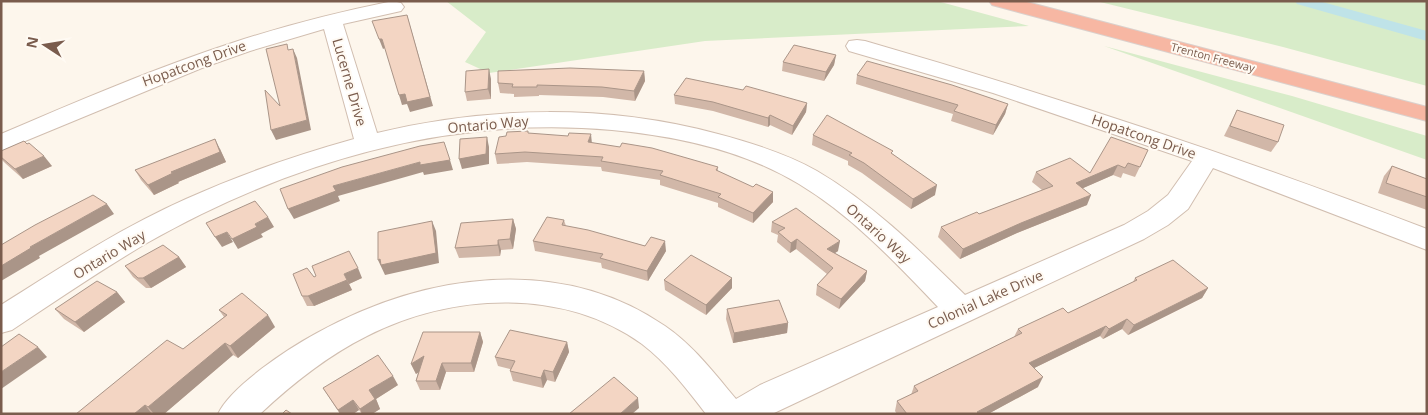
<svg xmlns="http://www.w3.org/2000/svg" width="1428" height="415" viewBox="0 0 1428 415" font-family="'Open Sans',sans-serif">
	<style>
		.green { fill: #d8ecc9 }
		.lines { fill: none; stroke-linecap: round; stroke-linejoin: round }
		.canal { fill: #bfe3e8; fill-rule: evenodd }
		.minor-casing { stroke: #d1beb0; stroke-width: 2 }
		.highway-casing { stroke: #dad1cd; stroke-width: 2 }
		.minor { fill: #fff; fill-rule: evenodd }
		.highway { fill: #f7b7a3; fill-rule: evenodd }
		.wall { fill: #d1b7a8 }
		.shaded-wall { fill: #aa9588 }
		.building { fill: #f3d5c3; stroke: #aa9588 }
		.labels { text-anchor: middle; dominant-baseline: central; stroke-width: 4; stroke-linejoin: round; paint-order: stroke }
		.far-street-label { font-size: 11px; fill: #7a5c4d; stroke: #fffaf3 }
		.street-label { font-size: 14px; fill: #7a5c4d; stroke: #fffaf3 }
	</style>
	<rect width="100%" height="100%" fill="#fdf6ec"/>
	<g class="green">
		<path d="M 446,1 L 937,1 L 1029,26 L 705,41 L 489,73 L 465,62 L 486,32 Z"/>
		<path d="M 1096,1 L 1427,1 L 1427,86 L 1283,47 Z"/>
		<path d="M 1104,46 L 1292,96 L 1427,136 L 1427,160 Z"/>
	</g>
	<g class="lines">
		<path class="canal" d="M 1295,1 L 1319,1 L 1427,31 L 1427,41 L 1297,4 Z"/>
		<defs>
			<path id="minor" d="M 393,1 L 401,3 L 404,7 L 401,11 L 343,24 L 377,133 C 489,106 607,104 718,134 C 752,143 787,154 817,171 C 873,204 919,250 965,295 L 1124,225 L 1148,211 L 1168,195 L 1192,161 L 993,93 L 849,51 L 846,46 L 849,41 L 857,40 L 865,41 C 1055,96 1242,158 1427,229 L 1427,250 L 1213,168 L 1188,209 L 1168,225 L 1144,239 L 772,414 L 706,414 C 687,389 667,363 642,344 C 563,287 452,293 367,336 C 327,356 293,383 260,414 L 218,414 C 231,386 289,348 317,333 C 423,274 559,253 665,326 C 693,345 714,373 736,399 L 760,385 L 938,307 C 895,262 852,216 799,184 C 743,150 676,136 612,130 C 448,115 288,163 147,243 C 101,270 57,300 12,330 L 1,333 L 1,305 C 61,267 121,228 186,199 C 241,174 297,155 354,139 L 324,29 L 250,51 L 202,68 L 1,151 L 1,134 C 78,101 155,68 235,42 C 287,25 339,12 393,1 Z"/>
			<path id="highway" d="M 989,1 L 1023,1 L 1427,107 L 1427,121 L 992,5 Z"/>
		</defs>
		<use href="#minor" class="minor-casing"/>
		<use href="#highway" class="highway-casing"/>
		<use href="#minor" class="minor"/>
		<use href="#highway" class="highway"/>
	</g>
	<g class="wall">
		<path d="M 836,55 L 834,65 L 824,81 L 782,71 L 783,62 Z"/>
		<path d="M 644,71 L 645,81 L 635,101 L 603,97 L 539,95 L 539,96 L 514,97 L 514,94 L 500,93 L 498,83 Z"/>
		<path d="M 857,75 L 1008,104 L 1005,114 L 993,135 L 951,121 L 953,114 L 856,84 Z"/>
		<path d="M 491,79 L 491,99 L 467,101 L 465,92 Z"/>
		<path d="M 674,95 L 807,103 L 806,112 L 792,135 L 770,125 L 768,127 L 713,111 L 675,104 Z"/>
		<path d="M 1237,110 L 1278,142 L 1271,152 L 1224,136 Z"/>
		<path d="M 529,133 L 592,143 L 718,167 L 718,171 L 773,202 L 753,223 L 718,207 L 718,203 L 660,185 L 660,180 L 602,171 L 601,167 L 527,162 L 497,164 L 495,154 L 506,136 Z"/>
		<path d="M 813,135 L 893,154 L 935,195 L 911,209 L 862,173 L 848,165 L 848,161 L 812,145 Z"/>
		<path d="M 220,149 L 226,162 L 178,182 L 179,183 L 154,195 L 141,180 L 135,170 Z"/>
		<path d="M 1148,150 L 1135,177 L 1123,173 L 1121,178 L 1113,175 L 1083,188 L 1087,205 L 1017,233 L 960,259 L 938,237 L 941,227 L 979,214 L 1042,190 L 1032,182 L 1036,172 L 1090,173 Z"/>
		<path d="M 1,151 L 52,166 L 23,179 L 5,163 L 1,159 Z"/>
		<path d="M 1392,166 L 1427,179 L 1427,210 L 1378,193 L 1384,176 Z"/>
		<path d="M 513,219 L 516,229 L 513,249 L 501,250 L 500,256 L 459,258 L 455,248 Z"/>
		<path d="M 564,220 L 566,226 L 666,251 L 648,281 L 602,268 L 601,263 L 535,251 L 533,241 Z"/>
		<path d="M 772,222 L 838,251 L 835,253 L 867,271 L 865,281 L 839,309 L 816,295 L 817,285 L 827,274 L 796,249 L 790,253 L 777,242 L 778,235 L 771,232 Z"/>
		<path d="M 179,257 L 186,267 L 151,288 L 146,288 L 133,277 L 125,266 Z"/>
		<path d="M 314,277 L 362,278 L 349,284 L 352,290 L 314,306 L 307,306 L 302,296 Z"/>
		<path d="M 1135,278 L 1208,288 L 1202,298 L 1128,335 L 1122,329 L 1103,339 L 1100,336 L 1034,368 L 1038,387 L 988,414 L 897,414 L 895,411 L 897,401 L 911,395 L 914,386 L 1014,337 L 1018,329 L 1068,313 L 1133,282 Z"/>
		<path d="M 664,280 L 732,288 L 706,315 L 665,290 Z"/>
		<path d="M 117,292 L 125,302 L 84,332 L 64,319 L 55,309 Z"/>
		<path d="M 727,309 L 788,323 L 787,333 L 733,343 L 726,319 Z"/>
		<path d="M 219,310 L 275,327 L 238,358 L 233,355 L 164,414 L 76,414 L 183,349 L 224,317 Z"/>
		<path d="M 480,332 L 483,342 L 474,372 L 446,372 L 440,390 L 420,390 L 416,381 L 418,372 L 416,374 L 411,364 Z"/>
		<path d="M 567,342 L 569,352 L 555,382 L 547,380 L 543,388 L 513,381 L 510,371 L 510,369 L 498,366 L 495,357 Z"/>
		<path d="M 398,385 L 376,399 L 380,409 L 372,414 L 362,414 L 359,410 L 353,414 L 340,414 L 323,388 Z"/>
	</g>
	<g class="shaded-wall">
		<path d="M 407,15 L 433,106 L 410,112 L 407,104 L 402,105 L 399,95 Z"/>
		<path d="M 379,39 L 382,39 L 385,48 L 383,49 Z"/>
		<path d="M 293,49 L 297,58 L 311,130 L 276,140 L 271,130 L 307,120 Z"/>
		<path d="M 836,55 L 834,65 L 824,81 L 826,72 Z"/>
		<path d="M 489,69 L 491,79 L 491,99 L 488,89 Z"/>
		<path d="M 644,71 L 645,81 L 635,101 L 634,91 Z"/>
		<path d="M 807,103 L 806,112 L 792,135 L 793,126 Z"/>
		<path d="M 1008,104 L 1005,114 L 993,135 L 996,125 Z"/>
		<path d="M 770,115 L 770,125 L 768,127 L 768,118 Z"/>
		<path d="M 591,134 L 592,144 L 588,142 Z"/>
		<path d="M 487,137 L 489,147 L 489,164 L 462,169 L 459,159 Z"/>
		<path d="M 215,139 L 220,149 L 226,162 L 178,182 L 179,183 L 154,195 L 148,185 Z"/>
		<path d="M 44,156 L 52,166 L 23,179 L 15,169 Z"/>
		<path d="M 450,160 L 453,170 L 424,175 L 423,172 L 338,196 L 340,201 L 294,219 L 288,209 L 333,186 L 420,162 Z"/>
		<path d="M 1118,165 L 1113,175 L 1072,193 L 1076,183 Z"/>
		<path d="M 937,185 L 935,195 L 911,209 L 913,199 Z"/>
		<path d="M 773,192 L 773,202 L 753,223 L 753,213 Z"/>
		<path d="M 1091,195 L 1087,205 L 1017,233 L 960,259 L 963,249 L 1021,223 Z"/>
		<path d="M 107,204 L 114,214 L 39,256 L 40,258 L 1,281 L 1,266 L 30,247 Z"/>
		<path d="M 268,217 L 274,227 L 261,234 L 263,237 L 238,249 L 232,239 L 255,224 Z"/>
		<path d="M 513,219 L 516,229 L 513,249 L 510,239 Z"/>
		<path d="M 432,221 L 436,231 L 439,263 L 385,275 L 378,260 Z"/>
		<path d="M 227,232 L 233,242 L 222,247 L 215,237 Z"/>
		<path d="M 797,239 L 796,249 L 790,253 L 791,243 Z"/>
		<path d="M 498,240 L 501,250 L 500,256 L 498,245 Z"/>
		<path d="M 665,241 L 666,251 L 648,281 L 647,271 Z"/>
		<path d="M 840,241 L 838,251 L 826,259 L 827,249 Z"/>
		<path d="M 179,257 L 186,267 L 151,288 L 143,278 Z"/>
		<path d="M 358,268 L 362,278 L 349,284 L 344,274 Z"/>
		<path d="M 867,271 L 865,281 L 839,309 L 841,299 Z"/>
		<path d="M 732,278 L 732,288 L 706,315 L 706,305 Z"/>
		<path d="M 347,280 L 352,290 L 314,306 L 308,296 Z"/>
		<path d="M 1208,288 L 1202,298 L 1128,335 L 1134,325 Z"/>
		<path d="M 117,292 L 125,302 L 84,332 L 75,322 Z"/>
		<path d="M 268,315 L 275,327 L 238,358 L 230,346 Z"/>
		<path d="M 1127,319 L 1122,329 L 1103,339 L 1109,329 Z"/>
		<path d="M 788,323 L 787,333 L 733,343 L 734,333 Z"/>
		<path d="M 1106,326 L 1100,336 L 1024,373 L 1029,363 Z"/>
		<path d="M 480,332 L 483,342 L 474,372 L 471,363 Z"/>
		<path d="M 567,342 L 569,352 L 555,382 L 553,372 Z"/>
		<path d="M 225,343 L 233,355 L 164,414 L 154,414 L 148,407 Z"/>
		<path d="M 38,347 L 47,357 L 1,389 L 1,372 Z"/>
		<path d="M 424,356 L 428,366 L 416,374 L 411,364 Z"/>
		<path d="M 442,363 L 446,372 L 440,390 L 436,381 Z"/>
		<path d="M 544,370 L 547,380 L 543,388 L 541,378 Z"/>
		<path d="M 393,376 L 398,385 L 376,399 L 380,409 L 372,414 L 362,414 L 360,409 L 369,390 Z"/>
		<path d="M 1043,377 L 1038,387 L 988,414 L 977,414 L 977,412 Z"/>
		<path d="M 638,398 L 639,408 L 632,414 L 620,414 Z"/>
		<path d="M 353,400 L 359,410 L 353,414 L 340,414 L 338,410 Z"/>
		<path d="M 145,405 L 152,414 L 134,414 Z"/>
	</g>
	<g class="building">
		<path d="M 407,15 L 430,97 L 407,102 L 405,94 L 399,95 L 382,39 L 379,39 L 372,21 Z"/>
		<path d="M 287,44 L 288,50 L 293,49 L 307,120 L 271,130 L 265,90 L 280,106 L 266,49 Z"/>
		<path d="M 794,45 L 836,55 L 826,72 L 783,62 Z"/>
		<path d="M 867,61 L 952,85 L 1008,104 L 996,125 L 954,111 L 958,105 L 857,75 Z"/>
		<path d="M 570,68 L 644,71 L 634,91 L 602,87 L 537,85 L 537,87 L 512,87 L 513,84 L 498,83 L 498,71 Z"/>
		<path d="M 489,69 L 488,89 L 465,92 L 466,71 Z"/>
		<path d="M 686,78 L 743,90 L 746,86 L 807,103 L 793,126 L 770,115 L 768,118 L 713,102 L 674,95 Z"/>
		<path d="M 1237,110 L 1284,125 L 1278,142 L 1230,126 Z"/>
		<path d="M 827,115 L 893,151 L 891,153 L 937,185 L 913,199 L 864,163 L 849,155 L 852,153 L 813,135 Z"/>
		<path d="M 528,131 L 528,133 L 568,136 L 569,133 L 591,134 L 588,142 L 620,147 L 622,143 L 652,148 L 718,167 L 716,170 L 753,187 L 756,184 L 773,192 L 753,213 L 718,197 L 721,194 L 660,175 L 663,171 L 601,161 L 603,157 L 525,152 L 495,154 L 499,137 L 506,136 L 507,132 Z"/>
		<path d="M 487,137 L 486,154 L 459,159 L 460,139 Z"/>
		<path d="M 1111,137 L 1148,150 L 1140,167 L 1128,163 L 1125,168 L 1118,165 L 1076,183 L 1091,195 L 1021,223 L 963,249 L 941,227 L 977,212 L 979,214 L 1053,186 L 1036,172 L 1070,158 L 1090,173 Z"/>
		<path d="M 215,139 L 220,152 L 171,172 L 173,173 L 148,185 L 135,170 Z"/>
		<path d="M 24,141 L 27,144 L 29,143 L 44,156 L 15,169 L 1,157 L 1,151 Z"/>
		<path d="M 444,142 L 450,160 L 420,165 L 420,162 L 333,186 L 336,191 L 288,209 L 280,189 L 342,167 L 420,146 Z"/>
		<path d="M 1392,166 L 1427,179 L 1427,197 L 1386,183 Z"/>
		<path d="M 93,195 L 107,204 L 30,247 L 31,248 L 1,266 L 1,245 L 35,225 Z"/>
		<path d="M 255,201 L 268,217 L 255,224 L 257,227 L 232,239 L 227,232 L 215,237 L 206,223 Z"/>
		<path d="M 796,208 L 840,241 L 827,249 L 867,271 L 841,299 L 817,285 L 833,268 L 797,239 L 791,243 L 778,232 L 785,228 L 772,222 Z"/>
		<path d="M 547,217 L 564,220 L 562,225 L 588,230 L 645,246 L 651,237 L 665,241 L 647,271 L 600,258 L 603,254 L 533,241 Z"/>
		<path d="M 513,219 L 510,239 L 498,240 L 498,245 L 455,248 L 461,223 Z"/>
		<path d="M 432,221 L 436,253 L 381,265 L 380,259 L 378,260 L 378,232 Z"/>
		<path d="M 163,245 L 179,257 L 143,278 L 138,278 L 125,266 Z"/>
		<path d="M 349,251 L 358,268 L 344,274 L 347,280 L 308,296 L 302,296 L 293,274 L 307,268 L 314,277 L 316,276 L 312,266 Z"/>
		<path d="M 691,255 L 732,278 L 706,305 L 664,280 Z"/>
		<path d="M 1173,260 L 1208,288 L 1134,325 L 1127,319 L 1109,329 L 1106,326 L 1029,363 L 1043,377 L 977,412 L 979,414 L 907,414 L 897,401 L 918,391 L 914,386 L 1022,333 L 1018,329 L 1063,308 L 1068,313 L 1137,280 L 1135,278 Z"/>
		<path d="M 97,281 L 117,292 L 75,322 L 55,309 Z"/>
		<path d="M 242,293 L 268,315 L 230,346 L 225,343 L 148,407 L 145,405 L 134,414 L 76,414 L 167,340 L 183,349 L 227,315 L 219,310 Z"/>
		<path d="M 779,300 L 788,323 L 734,333 L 727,309 Z"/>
		<path d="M 510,330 L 567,342 L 553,372 L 544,370 L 541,378 L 510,371 L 515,361 L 495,357 Z"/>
		<path d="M 423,332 L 480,332 L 471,363 L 442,363 L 436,381 L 416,381 L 424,356 L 411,364 Z"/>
		<path d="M 19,334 L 38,347 L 1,372 L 1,347 Z"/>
		<path d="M 378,355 L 393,376 L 369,390 L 375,399 L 360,409 L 353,400 L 338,410 L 323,388 Z"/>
		<path d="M 614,377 L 638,398 L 620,414 L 569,414 Z"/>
		<path d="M 286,410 L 292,414 L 282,414 Z"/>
	</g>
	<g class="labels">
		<g class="far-street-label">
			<text transform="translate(1213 57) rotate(15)">Trenton Freeway</text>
		</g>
		<g class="street-label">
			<text transform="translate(194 63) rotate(-20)">Hopatcong Drive</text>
			<text transform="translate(350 82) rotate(74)">Lucerne Drive</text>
			<text transform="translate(488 124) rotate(-5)">Ontario Way</text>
			<text transform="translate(1144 136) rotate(19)">Hopatcong Drive</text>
			<text transform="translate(879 233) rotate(42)">Ontario Way</text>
			<text transform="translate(109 254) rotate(-31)">Ontario Way</text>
			<text transform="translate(985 299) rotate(-24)">Colonial Lake Drive</text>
		</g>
	</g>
	<rect width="1428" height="415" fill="none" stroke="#7a5c4d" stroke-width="5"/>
	<g transform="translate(45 45) rotate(282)" stroke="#fffaf3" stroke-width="4" paint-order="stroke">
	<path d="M0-4L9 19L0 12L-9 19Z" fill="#7a5c4d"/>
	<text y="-8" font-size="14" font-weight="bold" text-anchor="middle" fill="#7a5c4d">N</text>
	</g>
</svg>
